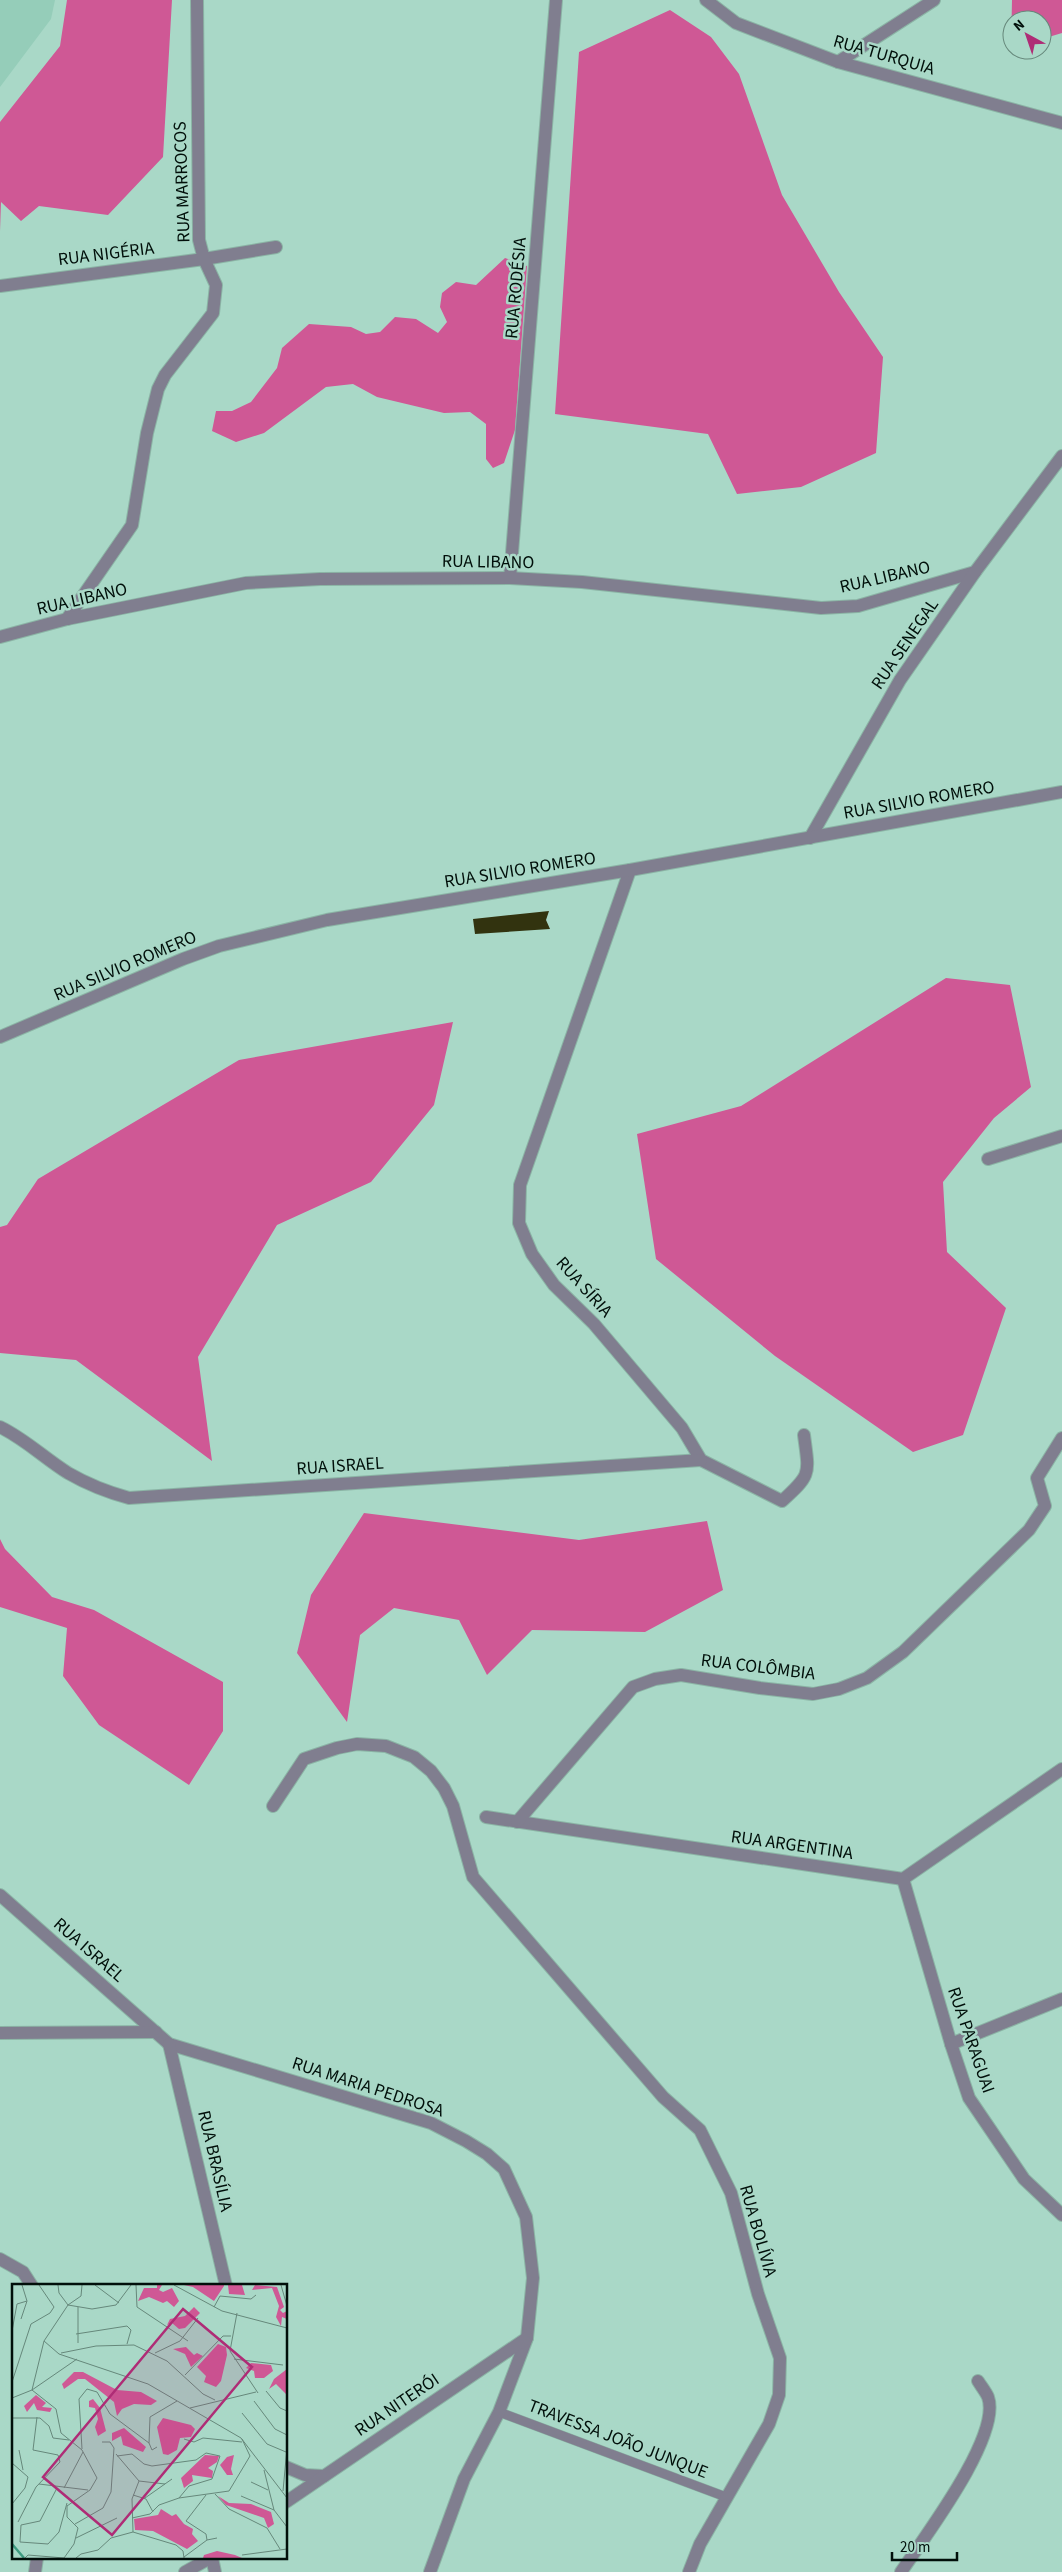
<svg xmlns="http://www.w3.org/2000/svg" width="1062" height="2572" viewBox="0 0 1062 2572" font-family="'Source Sans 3',sans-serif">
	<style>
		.built { fill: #95cdb9 }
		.forest { fill: #cf5895 }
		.building { fill: #32330f }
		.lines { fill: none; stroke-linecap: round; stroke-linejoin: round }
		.service-casing { stroke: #8bb4a5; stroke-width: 10 }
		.minor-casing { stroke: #8bb4a5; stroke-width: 14 }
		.service { stroke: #807e8f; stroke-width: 9 }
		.minor { stroke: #807e8f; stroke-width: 12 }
		.labels { text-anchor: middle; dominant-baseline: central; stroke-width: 5; stroke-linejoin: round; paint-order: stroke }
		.street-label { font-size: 18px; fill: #010f0a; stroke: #a9d8c7 }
		.inset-river { fill: none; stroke: #3e9c81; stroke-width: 2.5 }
		.inset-road { fill: none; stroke: #66887b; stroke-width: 1 }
		.view { fill: #af2c76; fill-opacity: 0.15; stroke: #af2c76; stroke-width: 2.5 }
		.inset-edge { fill: none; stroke: #010f0a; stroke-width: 2.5 }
	</style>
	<rect width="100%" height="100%" fill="#a9d8c7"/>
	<path class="built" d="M 0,0 L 55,0 L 51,19 L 0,87 Z"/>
	<g class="forest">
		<path d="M 67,0 L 172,0 L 163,157 L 108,215 L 39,206 L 21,221 L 1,202 L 0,231 L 0,122 L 60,46 Z"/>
		<path d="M 1012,0 L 1062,0 L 1062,33 L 1042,39 L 1042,20 L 1012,20 L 1011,48 Z"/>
		<path d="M 670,10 L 711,37 L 739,74 L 782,195 L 839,292 L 883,357 L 876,453 L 801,487 L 737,494 L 708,434 L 555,414 L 579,52 Z"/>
		<path d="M 505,258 L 527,266 L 515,430 L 504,463 L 493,468 L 486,459 L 486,424 L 470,412 L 444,413 L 377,397 L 353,384 L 326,387 L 264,433 L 236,442 L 212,431 L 216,411 L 232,411 L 251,402 L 277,368 L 282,348 L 309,324 L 351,327 L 366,334 L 380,332 L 395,317 L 416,319 L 438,333 L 447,322 L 440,307 L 442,293 L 456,282 L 476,285 Z"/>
		<path d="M 946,978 L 1010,985 L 1031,1087 L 994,1118 L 943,1182 L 947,1252 L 1006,1308 L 963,1435 L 913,1452 L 775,1356 L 656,1259 L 637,1134 L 741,1106 Z"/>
		<path d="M 453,1022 L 434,1105 L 371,1182 L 277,1225 L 198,1357 L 212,1461 L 76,1360 L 0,1353 L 0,1227 L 7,1225 L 38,1179 L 239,1060 Z"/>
		<path d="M 364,1513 L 579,1540 L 707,1521 L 723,1590 L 645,1632 L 532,1630 L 487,1675 L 459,1620 L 394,1608 L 360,1635 L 347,1722 L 297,1653 L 311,1595 Z"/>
		<path d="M 0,1539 L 5,1549 L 52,1597 L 94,1610 L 223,1682 L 223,1731 L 189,1785 L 99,1725 L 63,1676 L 67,1628 L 0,1607 Z"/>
	</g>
	<path class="building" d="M 549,911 L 546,920 L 550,929 L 475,934 L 473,919 Z"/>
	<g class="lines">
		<defs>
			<path id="service" d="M 499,2412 L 726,2497"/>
			<g id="minor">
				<path d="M 706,0 L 736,23 L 838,62 L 1062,123"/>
				<path d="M 838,62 L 934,0"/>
				<path d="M 0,286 L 204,259 L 276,247"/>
				<path d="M 510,578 L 556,0"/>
				<path d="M 67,619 L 132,525 L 147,433 L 158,389 L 165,375 L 213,313 L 216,285 L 204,259 L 199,240 L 197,0"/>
				<path d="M 0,637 L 67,619 L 246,583 L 320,579 L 510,578 L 582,582 L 821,608 L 858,606 L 975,572"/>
				<path d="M 810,838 L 900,680 L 975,572 L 1062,456"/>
				<path d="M 630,870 L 520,1185 L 519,1223 L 532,1254 L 554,1285 L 594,1324 L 682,1428 L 701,1460 L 782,1501 C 812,1474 809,1474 804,1435"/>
				<path d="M 0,1037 L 183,959 L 219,946 L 327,920 L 630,870 L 1062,792"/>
				<path d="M 988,1159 L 1062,1136"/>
				<path d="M 0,1427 C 25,1439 44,1458 68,1473 C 87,1484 107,1492 129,1498 L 701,1460"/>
				<path d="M 273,1806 L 304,1759 L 337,1748 L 357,1744 L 386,1746 L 414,1757 L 431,1771 L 444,1788 L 453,1806 L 473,1877 L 663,2097 L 700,2130 L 731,2193 L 758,2294 L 780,2358 L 779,2395 L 769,2424 L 700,2544 L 689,2572"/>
				<path d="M 486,1817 L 903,1879 L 1062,1769"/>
				<path d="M 517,1822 L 633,1687 L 655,1679 L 681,1675 L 760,1688 L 813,1694 L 839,1689 L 867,1678 L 903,1652 L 1029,1530 L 1045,1506 L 1037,1478 L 1062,1438"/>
				<path d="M 903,1879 L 951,2044 L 969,2098 L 1024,2179 L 1062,2215"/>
				<path d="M 0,1895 L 169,2044 L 431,2123 L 466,2141 L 487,2154 L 504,2169 L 526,2217 L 533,2278 L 527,2338 L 499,2412 L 464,2479 L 430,2572"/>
				<path d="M 0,2033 L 156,2032"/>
				<path d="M 169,2044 L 226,2286"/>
				<path d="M 951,2044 L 1062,1999"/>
				<path d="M 0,2259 L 23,2272 L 32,2286"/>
				<path d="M 286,2467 L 305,2475 L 324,2476"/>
				<path d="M 286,2502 L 527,2338"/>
				<path d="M 212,2558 L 215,2572"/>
				<path d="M 35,2572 L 37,2558"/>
				<path d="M 185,2572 L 210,2558"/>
				<path d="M 901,2572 C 923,2539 1002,2436 988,2397 C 986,2392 981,2386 978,2381"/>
			</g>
		</defs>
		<use href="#service" class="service-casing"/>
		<use href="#minor" class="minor-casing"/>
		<use href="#service" class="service"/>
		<use href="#minor" class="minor"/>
	</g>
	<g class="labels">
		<g class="street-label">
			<text transform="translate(884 55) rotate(16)">RUA TURQUIA</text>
			<text transform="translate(182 182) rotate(-92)">RUA MARROCOS</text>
			<text transform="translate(106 254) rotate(-7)">RUA NIGÉRIA</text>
			<text transform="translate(516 288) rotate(-85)">RUA RODÉSIA</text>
			<text transform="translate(488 562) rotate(1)">RUA LIBANO</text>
			<text transform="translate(885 577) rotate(-13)">RUA LIBANO</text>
			<text transform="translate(82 599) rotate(-13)">RUA LIBANO</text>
			<text transform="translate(905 644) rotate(-56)">RUA SENEGAL</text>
			<text transform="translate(919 800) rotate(-10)">RUA SILVIO ROMERO</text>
			<text transform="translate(520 870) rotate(-9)">RUA SILVIO ROMERO</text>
			<text transform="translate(125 966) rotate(-23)">RUA SILVIO ROMERO</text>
			<text transform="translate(584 1287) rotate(48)">RUA SÍRIA</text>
			<text transform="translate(340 1466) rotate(-4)">RUA ISRAEL</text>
			<text transform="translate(758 1667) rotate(7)">RUA COLÔMBIA</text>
			<text transform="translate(792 1845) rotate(8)">RUA ARGENTINA</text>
			<text transform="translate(89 1950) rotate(41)">RUA ISRAEL</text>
			<text transform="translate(971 2040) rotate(71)">RUA PARAGUAI</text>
			<text transform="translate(368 2087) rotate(18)">RUA MARIA PEDROSA</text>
			<text transform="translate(215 2161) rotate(77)">RUA BRASÍLIA</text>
			<text transform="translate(758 2231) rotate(74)">RUA BOLÍVIA</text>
			<text transform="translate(397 2405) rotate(-34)">RUA NITERÓI</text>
			<text transform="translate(618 2439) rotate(21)">TRAVESSA JOÃO JUNQUE</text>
		</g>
	</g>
	<g transform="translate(12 2284)">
		<rect width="275" height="275" fill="#a9d8c7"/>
		<path d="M 145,1 L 150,1 L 147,6 L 151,8 L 160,4 L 167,17 L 162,23 L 155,17 L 151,19 L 137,13 L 126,17 L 132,4 L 145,4 ZM 172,1 L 212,1 L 212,2 L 202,17 L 181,3 ZM 216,1 L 230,1 L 233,11 L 217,10 ZM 243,1 L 265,3 L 272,23 L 268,26 L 271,29 L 275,27 L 275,35 L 270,33 L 269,42 L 264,33 L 267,22 L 260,4 L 240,6 ZM 182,23 L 188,29 L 173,44 L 167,45 L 160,39 L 155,41 L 158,35 L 173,32 ZM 206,60 L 214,63 L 215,71 L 209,97 L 204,103 L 192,98 L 194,92 L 185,83 ZM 174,63 L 182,71 L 185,69 L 191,72 L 179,83 L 173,70 L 161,65 ZM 239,79 L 259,81 L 261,87 L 252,94 L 243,94 L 242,87 L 234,84 ZM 275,85 L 275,111 L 264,100 L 257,105 L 262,95 ZM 62,88 L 71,88 L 105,106 L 129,108 L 145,117 L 139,121 L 122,120 L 110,125 L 105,132 L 102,118 L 73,95 L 66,95 L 52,105 L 50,100 ZM 24,111 L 34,119 L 30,123 L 40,124 L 38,128 L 25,126 L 22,119 L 15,128 L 12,122 ZM 81,115 L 88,124 L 94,147 L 86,152 L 83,143 L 86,135 L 83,124 L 77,123 L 77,117 ZM 151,134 L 179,141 L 183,145 L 179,153 L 168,154 L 165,166 L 156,171 L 151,170 L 145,143 ZM 112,144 L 134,163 L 131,168 L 111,161 L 109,152 L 100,157 L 100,149 ZM 193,171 L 207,172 L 205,178 L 196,184 L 201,187 L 200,194 L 180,191 L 181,197 L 172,204 L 169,194 ZM 222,171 L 219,185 L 221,191 L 215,191 L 208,181 L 215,173 ZM 206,212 L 217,219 L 239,220 L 259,228 L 262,240 L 256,244 L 252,234 L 214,221 ZM 149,225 L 160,232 L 164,230 L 172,240 L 181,245 L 180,250 L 186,257 L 175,265 L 141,247 L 123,246 L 122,235 L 146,231 ZM 205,267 L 223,271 L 230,274 L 191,274 L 192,271 Z" fill="#cf5895"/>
		<path class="inset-river" d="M 0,260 L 12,274"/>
		<path class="inset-road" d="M 10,1 L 15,17M 46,1 L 47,9 L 56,21M 83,1 L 107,19M 124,1 L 125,23 L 176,57M 162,1 L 210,27 L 275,44M 269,1 L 275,22M 56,21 L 80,25 L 104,21 L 119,1M 202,23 L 208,12 L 239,15 L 244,11M 225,29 L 218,67 L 246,109M 9,35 L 15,17M 0,47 L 5,20 L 15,17M 64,50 L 115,42 L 119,46 L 115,60M 32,57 L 47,70 L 136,100 L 229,154 L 275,214M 66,59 L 66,23M 49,69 L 84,62 L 122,61 L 155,77 L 191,110 L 203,116M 143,69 L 168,57 L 186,34M 222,75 L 271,81M 173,91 L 211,52 L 219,52M 0,98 L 19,40 L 38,29 L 42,23 L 27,1M 20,106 L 32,57 L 56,21 L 69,12 L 70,1M 254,107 L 268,124 L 275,127M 0,114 L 20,106 L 65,75M 242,117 L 263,145 L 275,151M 178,124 L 244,108M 230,129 L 255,160 L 274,168M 0,134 L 28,134 L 37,142 L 41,154 L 57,156M 172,155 L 182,158 L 191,154 L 230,158M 145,163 L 140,166 L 137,159 L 138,133 L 165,117M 70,165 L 67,115 L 75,105 L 85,108 L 98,130 L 137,159M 7,166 L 11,186M 104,170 L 127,197 L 153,200M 105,172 L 120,170 L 132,180 L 140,182 L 184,176 L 194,169 L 208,172 L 200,195 L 177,202 L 167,214M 0,179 L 16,193 L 13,204 L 0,220M 252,186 L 262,226 L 275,243M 239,198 L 256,206M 27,200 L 76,206M 52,204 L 71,168M 271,207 L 275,164M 203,210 L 217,225 L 255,244 L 268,265M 121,211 L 134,215 L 141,228M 194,211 L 174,237 L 194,250 L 195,256M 229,212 L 262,226M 133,214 L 160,195M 120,234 L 138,230 L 147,221 L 167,214 L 217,207 L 238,172 L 230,155M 6,238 L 24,203 L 48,178 L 46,171 L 21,166 L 25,133M 63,240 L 91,224 L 99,208 L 102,164 L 98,158 L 90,158M 9,241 L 8,258 L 36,260 L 47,248 L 55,219M 9,241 L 28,237 L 45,204M 121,248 L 120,215 L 127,197M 64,254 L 105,234M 230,271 L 275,265M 172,273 L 195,256 L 205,254M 13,274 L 16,271 L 52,274 L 62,260 L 66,244 L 55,233 L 55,222 L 78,206 L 85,194 L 70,166 L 49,149 L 44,125 L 20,106M 64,274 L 69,270 L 86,266 L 99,254 L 121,248 L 164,261 L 171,267 L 172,274"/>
		<path class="view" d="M 171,25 L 240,83 L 100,251 L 31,193 Z"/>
		<rect width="275" height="275" class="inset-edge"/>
	</g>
	<g transform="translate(1027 35) rotate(320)"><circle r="24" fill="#a9d8c7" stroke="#66887b"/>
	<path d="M0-4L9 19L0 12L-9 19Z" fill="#af2c76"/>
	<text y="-8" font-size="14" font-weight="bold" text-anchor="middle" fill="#010f0a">N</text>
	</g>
	<path d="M892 2552v8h65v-8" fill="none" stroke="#010f0a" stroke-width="2.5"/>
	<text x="900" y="2552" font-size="15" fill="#010f0a" stroke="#a9d8c7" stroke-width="4" paint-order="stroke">20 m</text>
</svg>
